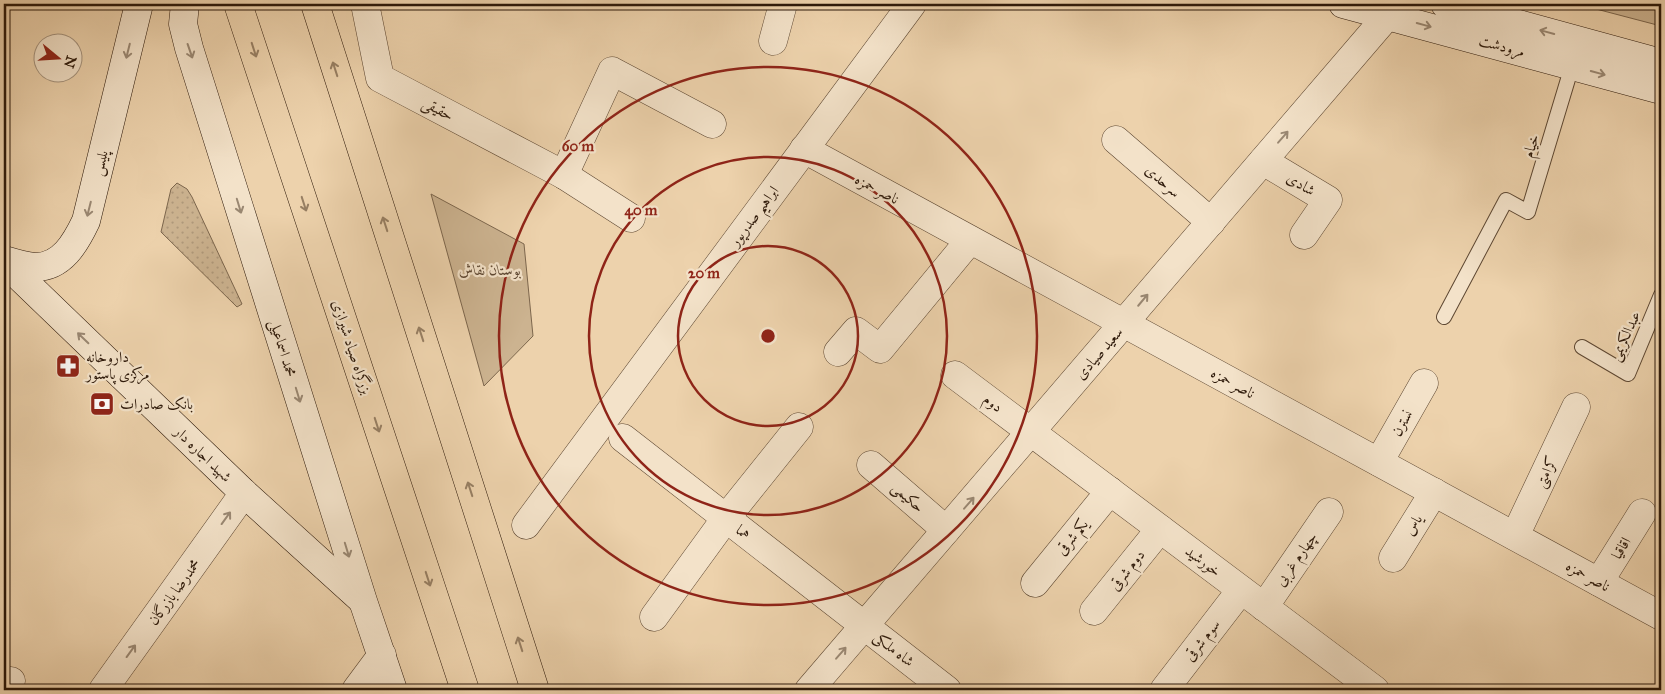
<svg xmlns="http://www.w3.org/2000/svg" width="1665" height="694" viewBox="0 0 1665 694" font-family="'IM FELL Great Primer',Amiri,serif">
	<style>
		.grass { fill: url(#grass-dots); stroke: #7c664d }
		.green { fill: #ccb390; stroke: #7c664d }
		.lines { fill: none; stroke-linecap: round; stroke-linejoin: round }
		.service-casing { stroke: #5d4732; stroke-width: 16 }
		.minor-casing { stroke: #5d4732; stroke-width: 29 }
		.secondary-casing { stroke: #2d190a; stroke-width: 29 }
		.trunk-casing { stroke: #2d190a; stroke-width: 29 }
		.service { stroke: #f3e2c9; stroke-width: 14 }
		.minor { stroke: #f3e2c9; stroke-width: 28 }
		.secondary { stroke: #f3e2c9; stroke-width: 28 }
		.trunk { stroke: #edd2ac; stroke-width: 28 }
		.oneway { stroke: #9a8873 }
		.oneway2 { stroke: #977f63 }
		.ring { fill: none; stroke: #8f2418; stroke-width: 2.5 }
		.labels { text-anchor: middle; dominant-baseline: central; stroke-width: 4.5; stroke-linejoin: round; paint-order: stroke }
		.street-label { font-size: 15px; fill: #2d190a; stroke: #f3e2c9 }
		.park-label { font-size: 15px; font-style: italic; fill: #5d4732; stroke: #f3e2c9 }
		.poi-label { font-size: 15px; fill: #2d190a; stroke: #f3e2c9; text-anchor: start }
		.centre { fill: #8f2418; stroke: #f3e2c9; stroke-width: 2.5 }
		.ring-label { font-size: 15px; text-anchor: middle; font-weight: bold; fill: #8f2418; stroke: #f3e2c9; stroke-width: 4.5; stroke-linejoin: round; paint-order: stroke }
	</style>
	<defs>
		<pattern id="grass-dots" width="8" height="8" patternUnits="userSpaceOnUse" patternTransform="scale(1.25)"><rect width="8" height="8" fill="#ccb390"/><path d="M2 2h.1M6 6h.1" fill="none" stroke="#b0997b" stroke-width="1.8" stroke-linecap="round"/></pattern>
	</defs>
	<rect width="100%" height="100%" fill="#edd2ac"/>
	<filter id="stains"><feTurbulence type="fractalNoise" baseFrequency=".004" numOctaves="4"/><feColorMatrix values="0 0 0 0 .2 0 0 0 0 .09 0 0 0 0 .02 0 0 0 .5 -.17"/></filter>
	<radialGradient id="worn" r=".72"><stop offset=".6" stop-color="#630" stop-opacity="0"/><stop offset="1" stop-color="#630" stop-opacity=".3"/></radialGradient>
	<path class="grass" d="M 177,183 L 187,189 L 192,197 L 242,304 L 237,307 L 161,232 L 171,189 Z"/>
	<g class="green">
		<path d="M 1577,4 L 1661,4 L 1661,26 Z"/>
		<path d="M 431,194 L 524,244 L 533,336 L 484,386 Z"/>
	</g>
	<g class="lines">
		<defs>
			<g id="service">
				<path d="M 1444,317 L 1506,200 L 1528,212 L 1572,66"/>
				<path d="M 1582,347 L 1628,374 L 1661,295"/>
			</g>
			<g id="minor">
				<path d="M 365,4 L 380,78 L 564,175 L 631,218"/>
				<path d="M 773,41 L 783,4"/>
				<path d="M 1116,140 L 1211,222"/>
				<path d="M 804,149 L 1661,616"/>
				<path d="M 1263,161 L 1328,200 L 1304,235"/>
				<path d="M 564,175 L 612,71 L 712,124"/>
				<path d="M 838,352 L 856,331 L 880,349 L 970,240"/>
				<path d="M 955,375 L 1375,690"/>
				<path d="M 623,438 L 947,690"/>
				<path d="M 1379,462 L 1424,383"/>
				<path d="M 871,465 L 946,530"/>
				<path d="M 526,525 L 912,4"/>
				<path d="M 1515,536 L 1576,407"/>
				<path d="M 1393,558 L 1434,492"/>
				<path d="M 1599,582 L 1642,513"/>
				<path d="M 1035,583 L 1110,491"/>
				<path d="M 1264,607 L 1329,512"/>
				<path d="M 1094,611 L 1160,529"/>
				<path d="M 654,617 L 726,518 L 799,427"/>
				<path d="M 4,690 L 11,681"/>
				<path d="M 103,690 L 244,493"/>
				<path d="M 356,690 L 382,655"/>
				<path d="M 809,690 L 1388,15"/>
				<path d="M 1164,690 L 1241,590"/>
			</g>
			<g id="secondary">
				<path d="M 185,4 L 183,24 L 189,48 L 363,601 L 393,690"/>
				<path d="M 1343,4 L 1661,90"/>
				<path d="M 1445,4 L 1661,63"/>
				<path d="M 4,260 C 14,263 24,266 34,267 C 62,268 76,242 86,221 L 139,4"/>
				<path d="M 4,262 L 244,493 L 362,600"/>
			</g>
			<g id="trunk">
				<path d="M 238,4 L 465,690"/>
				<path d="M 315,4 L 535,690"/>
			</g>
		</defs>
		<use href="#service" class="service-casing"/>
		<use href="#minor" class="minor-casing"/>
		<use href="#secondary" class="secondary-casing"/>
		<use href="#trunk" class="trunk-casing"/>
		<use href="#service" class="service"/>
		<use href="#minor" class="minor"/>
		<use href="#secondary" class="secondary"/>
		<use href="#trunk" class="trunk"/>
	</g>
	<defs><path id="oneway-shaft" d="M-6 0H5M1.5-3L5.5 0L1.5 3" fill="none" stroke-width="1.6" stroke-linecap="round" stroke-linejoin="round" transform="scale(1.25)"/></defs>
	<g class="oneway">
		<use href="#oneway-shaft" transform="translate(1424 25) rotate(15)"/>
		<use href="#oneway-shaft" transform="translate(1547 32) rotate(-165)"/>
		<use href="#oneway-shaft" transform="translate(128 51) rotate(104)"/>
		<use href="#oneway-shaft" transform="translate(190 51) rotate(71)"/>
		<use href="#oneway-shaft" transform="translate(1598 73) rotate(15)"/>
		<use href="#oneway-shaft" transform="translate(1283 137) rotate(-49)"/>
		<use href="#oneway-shaft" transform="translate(239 206) rotate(73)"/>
		<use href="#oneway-shaft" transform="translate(89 209) rotate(104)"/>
		<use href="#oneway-shaft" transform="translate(1143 300) rotate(-50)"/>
		<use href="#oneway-shaft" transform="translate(83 338) rotate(-136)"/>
		<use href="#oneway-shaft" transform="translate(298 395) rotate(73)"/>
		<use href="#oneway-shaft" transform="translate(969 503) rotate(-49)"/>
		<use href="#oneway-shaft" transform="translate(226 518) rotate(-54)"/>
		<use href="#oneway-shaft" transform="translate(347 550) rotate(73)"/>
		<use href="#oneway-shaft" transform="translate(131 651) rotate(-54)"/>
		<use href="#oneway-shaft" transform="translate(841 653) rotate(-49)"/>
	</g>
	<g class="oneway2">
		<use href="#oneway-shaft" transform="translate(254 50) rotate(72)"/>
		<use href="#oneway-shaft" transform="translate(335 69) rotate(-108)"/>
		<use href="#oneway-shaft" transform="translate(304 204) rotate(72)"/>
		<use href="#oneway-shaft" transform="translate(385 224) rotate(-108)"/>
		<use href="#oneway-shaft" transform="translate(421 334) rotate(-108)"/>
		<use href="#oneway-shaft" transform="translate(377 425) rotate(72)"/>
		<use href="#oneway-shaft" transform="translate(470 489) rotate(-108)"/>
		<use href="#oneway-shaft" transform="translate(428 579) rotate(72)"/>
		<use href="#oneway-shaft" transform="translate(520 644) rotate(-108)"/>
	</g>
	<g class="ring">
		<circle cx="768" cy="336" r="90"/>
		<circle cx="768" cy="336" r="179"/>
		<circle cx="768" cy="336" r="269"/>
	</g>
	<defs>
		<symbol id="pharmacy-square" viewBox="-11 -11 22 22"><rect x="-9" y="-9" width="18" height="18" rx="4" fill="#8f2418" stroke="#f3e2c9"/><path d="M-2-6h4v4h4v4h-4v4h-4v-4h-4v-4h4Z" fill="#fff"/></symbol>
		<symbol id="bank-square" viewBox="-11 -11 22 22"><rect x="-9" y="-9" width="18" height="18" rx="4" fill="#8f2418" stroke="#f3e2c9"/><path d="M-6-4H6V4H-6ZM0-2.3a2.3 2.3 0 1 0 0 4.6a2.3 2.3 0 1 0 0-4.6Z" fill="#fff"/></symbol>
	</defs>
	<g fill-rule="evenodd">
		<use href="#pharmacy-square" x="54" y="352" width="28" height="28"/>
		<use href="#bank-square" x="88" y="390" width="28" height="28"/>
	</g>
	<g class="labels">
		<g class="street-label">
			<text transform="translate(1502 46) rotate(15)">مرودشت</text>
			<text transform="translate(438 109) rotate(28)">حقیقی</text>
			<text transform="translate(1531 146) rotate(-73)">خیام</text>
			<text transform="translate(100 163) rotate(-76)">پلیس</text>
			<text transform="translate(1163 181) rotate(41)">سرحدی</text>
			<text transform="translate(1301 184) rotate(31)">شادی</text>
			<text transform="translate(877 189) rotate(28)">ناصر حمزه</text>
			<text transform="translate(754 216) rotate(-53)">ابراهیم صدرپور</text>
			<text transform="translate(1625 336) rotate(-65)">عبدالکریمی</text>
			<text transform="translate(352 347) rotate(72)">بزرگراه صیاد شیرازی</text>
			<text transform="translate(283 348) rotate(73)">محمد اسماعیلی</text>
			<text transform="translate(1099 353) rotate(-49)">سعید صیادی</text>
			<text transform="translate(1233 383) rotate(29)">ناصر حمزه</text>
			<text transform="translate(993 403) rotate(37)">دوم</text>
			<text transform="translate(1402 423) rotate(-60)">نسترن</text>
			<text transform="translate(203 454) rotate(44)">شهید اجاره دار</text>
			<text transform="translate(1546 472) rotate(-65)">کرامتی</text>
			<text transform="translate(908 497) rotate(41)">حکیمی</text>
			<text transform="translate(1413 525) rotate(-58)">یاس</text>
			<text transform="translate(743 532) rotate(38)">هما</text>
			<text transform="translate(1072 537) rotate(-51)">یکم شرقی</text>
			<text transform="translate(1621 548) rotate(-59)">اقاقیا</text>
			<text transform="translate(1296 559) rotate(-55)">چهارم غربی</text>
			<text transform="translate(1203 561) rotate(37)">خورشید</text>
			<text transform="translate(1127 570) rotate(-52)">دوم شرقی</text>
			<text transform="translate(1588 576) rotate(29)">ناصر حمزه</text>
			<text transform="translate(174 592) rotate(-54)">محمدرضا بازرگان</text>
			<text transform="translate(1202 640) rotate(-52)">سوم شرقی</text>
			<text transform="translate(894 649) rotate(38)">شاه ملکی</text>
		</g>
		<g class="park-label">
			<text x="490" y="270">بوستان نقاش</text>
		</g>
		<g class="poi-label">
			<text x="86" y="357">داروخانه<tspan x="86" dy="17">مرکزی پاستور</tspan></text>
			<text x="120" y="404">بانک صادرات</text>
		</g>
	</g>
	<circle cx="768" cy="336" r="8" class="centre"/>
	<g class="ring-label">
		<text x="578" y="151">60 m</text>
		<text x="641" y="215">40 m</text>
		<text x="704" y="278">20 m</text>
	</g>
	<rect width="1665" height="694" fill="none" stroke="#edd2ac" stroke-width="20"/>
	<rect x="5" y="5" width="1655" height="684" fill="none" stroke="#2d190a" stroke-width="2.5"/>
	<rect x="10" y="10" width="1645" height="674" fill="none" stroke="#2d190a"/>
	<g transform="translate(58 58) rotate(108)"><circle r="24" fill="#f3e2c9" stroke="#a4927d"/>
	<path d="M0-4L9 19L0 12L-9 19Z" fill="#8f2418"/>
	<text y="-8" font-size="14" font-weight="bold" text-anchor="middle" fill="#2d190a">N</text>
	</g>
	<rect width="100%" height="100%" filter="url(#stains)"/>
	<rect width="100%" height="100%" fill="url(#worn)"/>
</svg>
